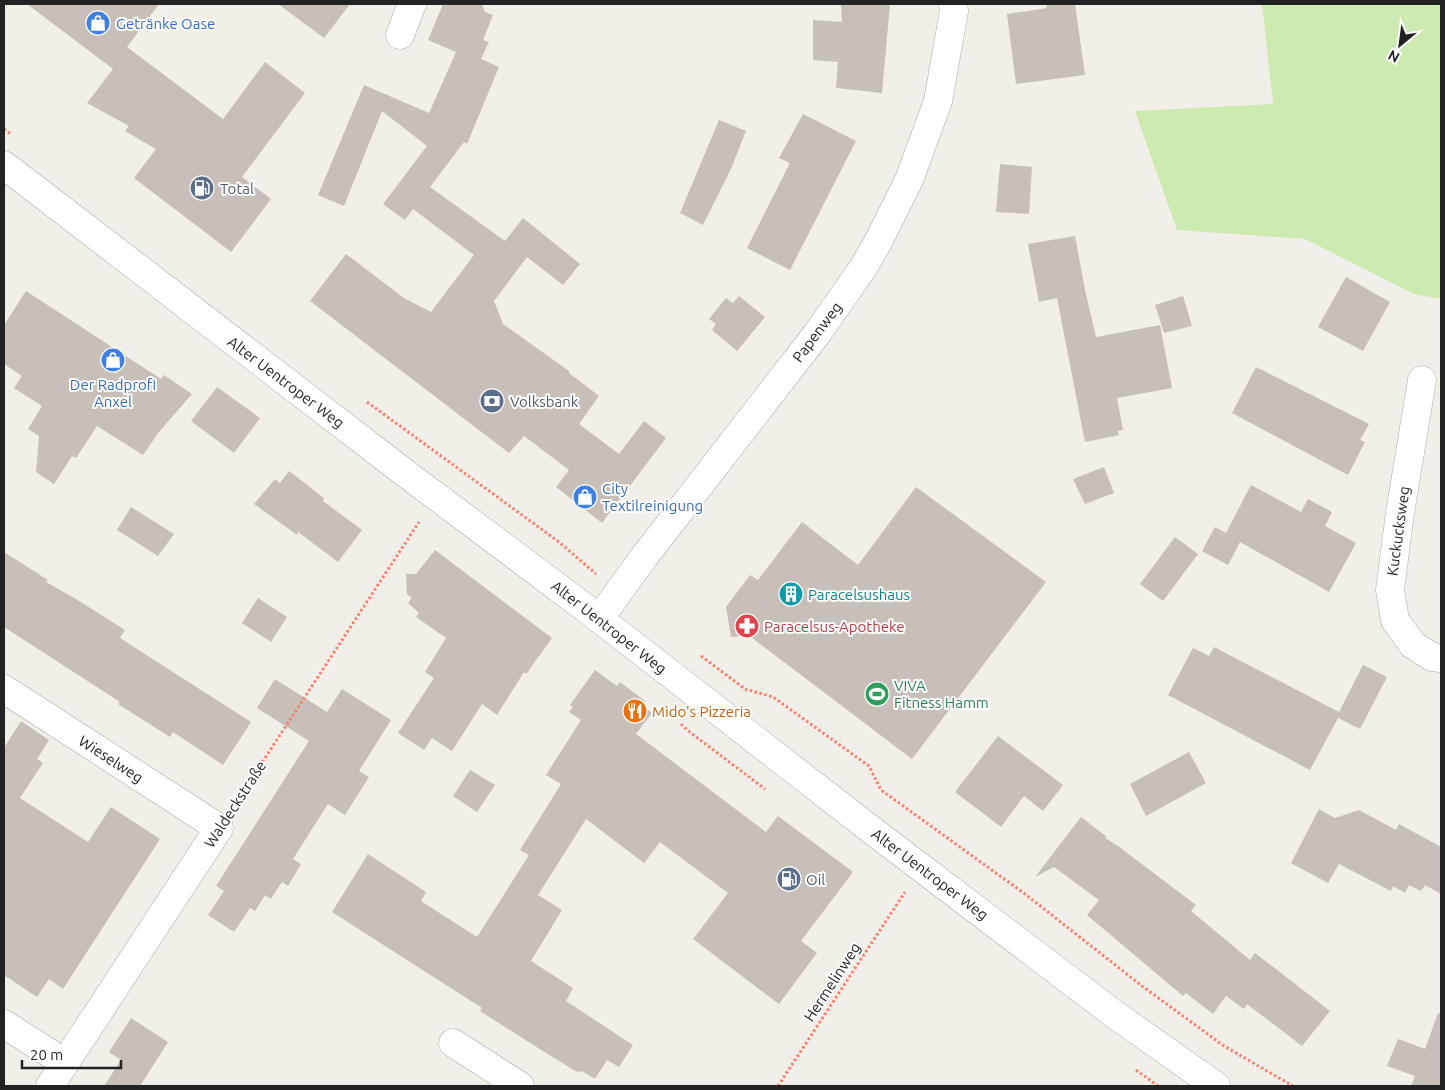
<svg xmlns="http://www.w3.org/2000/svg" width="1445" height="1090" viewBox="0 0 1445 1090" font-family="Ubuntu,sans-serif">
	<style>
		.grass { fill: #cdebb0 }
		.building { fill: #c7bfb8 }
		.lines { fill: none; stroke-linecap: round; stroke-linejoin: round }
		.minor-casing { stroke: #a9a9a9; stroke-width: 29 }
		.tertiary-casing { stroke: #a9a9a9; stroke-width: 29 }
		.path { stroke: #fa8072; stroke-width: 3; stroke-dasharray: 2.5 2.5; stroke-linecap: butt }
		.minor { stroke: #fff; stroke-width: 28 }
		.tertiary { stroke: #fff; stroke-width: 28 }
		.labels { text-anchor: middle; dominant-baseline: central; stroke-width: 4; stroke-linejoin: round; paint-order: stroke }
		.shop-label { font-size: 15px; fill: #366cbe; stroke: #fff; text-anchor: start }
		.service-label { font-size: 15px; fill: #4e5e75; stroke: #fff; text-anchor: start }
		.street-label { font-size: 15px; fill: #222; stroke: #fff }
		.culture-label { font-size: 15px; fill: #0d838f; stroke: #fff; text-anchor: start }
		.health-label { font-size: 15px; fill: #be3a42; stroke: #fff; text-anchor: start }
		.leisure-label { font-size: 15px; fill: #27864d; stroke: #fff; text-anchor: start }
		.food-label { font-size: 15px; fill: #c56008; stroke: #fff; text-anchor: start }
	</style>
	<rect width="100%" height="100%" fill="#f2efe9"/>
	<path class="grass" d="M 1262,4 L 1441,4 L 1441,299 L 1414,294 L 1305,239 L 1177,230 L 1135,111 L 1273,104 Z"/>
	<g class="building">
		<path d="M 27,4 L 159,4 L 127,47 L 223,119 L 265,62 L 305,93 L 242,177 L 271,199 L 231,252 L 134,178 L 156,149 L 125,131 L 129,126 L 87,103 L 113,69 Z"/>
		<path d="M 278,4 L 350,4 L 324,38 Z"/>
		<path d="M 443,4 L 482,4 L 485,12 L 493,15 L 483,40 L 489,42 L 481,59 L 499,67 L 467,144 L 464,142 L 430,187 L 505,241 L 523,218 L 580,264 L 563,285 L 527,257 L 494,301 L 503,324 L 569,371 L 569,373 L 599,396 L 579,424 L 619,454 L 644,421 L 666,438 L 602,523 L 556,487 L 569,470 L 524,436 L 509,453 L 310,301 L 346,254 L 404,298 L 431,312 L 474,255 L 413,209 L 405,220 L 383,204 L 427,146 L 382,111 L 344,206 L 318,195 L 364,85 L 429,113 L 456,52 L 428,40 Z"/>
		<path d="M 841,4 L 890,4 L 882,93 L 836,88 L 838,62 L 813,60 L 813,20 L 842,22 Z"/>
		<path d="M 1046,4 L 1075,4 L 1085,75 L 1016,84 L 1007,14 L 1047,8 Z"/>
		<path d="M 803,114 L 856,141 L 790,270 L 747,248 L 790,163 L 779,158 Z"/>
		<path d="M 719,120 L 746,131 L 731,169 L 703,225 L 680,213 Z"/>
		<path d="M 1000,164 L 1032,167 L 1029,214 L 996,212 Z"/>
		<path d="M 1075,236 L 1085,290 L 1096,337 L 1160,325 L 1172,388 L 1117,398 L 1123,430 L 1118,431 L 1119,435 L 1085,442 L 1057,298 L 1039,302 L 1028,244 Z"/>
		<path d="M 1346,277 L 1390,302 L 1363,351 L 1318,327 Z"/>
		<path d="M 26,291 L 161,379 L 164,375 L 192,394 L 159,432 L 143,455 L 97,426 L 76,458 L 72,456 L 54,484 L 36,472 L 39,436 L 28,429 L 42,406 L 14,388 L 22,376 L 4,364 L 4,325 Z"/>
		<path d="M 739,296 L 765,317 L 737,351 L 712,330 L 716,324 L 709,319 L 726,298 L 733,303 Z"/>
		<path d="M 1183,296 L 1192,326 L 1164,333 L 1155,305 Z"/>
		<path d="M 1256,367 L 1369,424 L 1360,440 L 1365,442 L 1348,475 L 1232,413 Z"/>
		<path d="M 217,387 L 260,418 L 234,453 L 191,421 Z"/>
		<path d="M 1104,467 L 1114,493 L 1085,504 L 1073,479 Z"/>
		<path d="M 289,471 L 324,498 L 323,501 L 362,530 L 338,562 L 298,532 L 297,535 L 254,504 L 275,479 L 280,483 Z"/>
		<path d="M 1251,485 L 1301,512 L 1308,499 L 1332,512 L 1325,526 L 1356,543 L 1329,592 L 1240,542 L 1228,565 L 1202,551 L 1215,527 L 1226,533 Z"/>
		<path d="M 916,487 L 1046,582 L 912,759 L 748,635 L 731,637 L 726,607 L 750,575 L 758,580 L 802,522 L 858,565 Z"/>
		<path d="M 131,507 L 174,534 L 158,556 L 117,530 Z"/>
		<path d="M 1175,537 L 1198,554 L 1163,601 L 1140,584 Z"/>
		<path d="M 435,550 L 552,638 L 526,674 L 524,672 L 497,715 L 482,704 L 452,751 L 432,738 L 424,750 L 398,733 L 434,678 L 425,672 L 446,638 L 416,617 L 419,613 L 408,603 L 412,598 L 407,594 L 406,574 L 416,574 Z"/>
		<path d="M 4,552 L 48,580 L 46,582 L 76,599 L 125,630 L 120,638 L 251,722 L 223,765 L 173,732 L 170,737 L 118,704 L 120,702 L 4,627 Z"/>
		<path d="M 258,598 L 287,617 L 271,642 L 242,623 Z"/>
		<path d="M 1214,647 L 1339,712 L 1363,665 L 1387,677 L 1360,729 L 1338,718 L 1310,770 L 1168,695 L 1193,648 L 1209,656 Z"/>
		<path d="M 595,670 L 617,686 L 620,682 L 645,701 L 642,705 L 652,713 L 636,734 L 766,832 L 778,816 L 853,872 L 801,941 L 817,953 L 779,1004 L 693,939 L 728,893 L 660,842 L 644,863 L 586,819 L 538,895 L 562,910 L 531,961 L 573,988 L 566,1001 L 633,1045 L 619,1067 L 607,1060 L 595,1079 L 582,1071 L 577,1072 L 538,1048 L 480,1011 L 482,1008 L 332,912 L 368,854 L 426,892 L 421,901 L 477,937 L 529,855 L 520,850 L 561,784 L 546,775 L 581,720 L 569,712 L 573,707 L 570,705 Z"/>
		<path d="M 275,679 L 327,712 L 342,689 L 391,720 L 359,771 L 369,777 L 345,815 L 328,804 L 293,859 L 301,864 L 288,886 L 282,882 L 271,899 L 265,895 L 255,911 L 250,908 L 234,932 L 208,915 L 224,891 L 216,886 L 309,741 L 257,708 Z"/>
		<path d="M 21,721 L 49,740 L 37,759 L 43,763 L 20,798 L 88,842 L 111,807 L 160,839 L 63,989 L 49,979 L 37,997 L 4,975 L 4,748 Z"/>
		<path d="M 998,736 L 1063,785 L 1043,811 L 1024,796 L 1001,827 L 955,792 Z"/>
		<path d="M 1189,752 L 1206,783 L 1146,816 L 1130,784 Z"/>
		<path d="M 470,770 L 495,785 L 477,812 L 453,796 Z"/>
		<path d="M 1319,809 L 1335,818 L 1359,810 L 1396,830 L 1399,824 L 1441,847 L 1441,894 L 1425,885 L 1421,891 L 1409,885 L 1405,893 L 1393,886 L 1391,891 L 1339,864 L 1328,883 L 1291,863 Z"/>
		<path d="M 1081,817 L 1107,837 L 1105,838 L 1118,846 L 1196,905 L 1191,911 L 1250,960 L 1255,953 L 1330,1011 L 1302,1046 L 1247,1004 L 1244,1009 L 1226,996 L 1213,1014 L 1186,993 L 1183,996 L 1087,915 L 1099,900 L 1054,867 L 1035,877 Z"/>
		<path d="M 1438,1013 L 1441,1014 L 1441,1086 L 1411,1086 L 1415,1076 L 1387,1066 L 1398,1039 L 1425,1049 Z"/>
		<path d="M 131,1018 L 168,1042 L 140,1086 L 104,1086 L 121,1060 L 109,1052 Z"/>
	</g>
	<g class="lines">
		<defs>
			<g id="minor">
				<path d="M 400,35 L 412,4"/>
				<path d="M 1422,380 L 1400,513 L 1390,590 L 1395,620 L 1413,645 L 1432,657 L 1441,658"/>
				<path d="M 599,619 L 644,557 L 816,335 L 863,268 L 878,242 L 909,180 L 938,101 L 954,11 L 953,4"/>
				<path d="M 4,689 L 219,828 L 50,1086"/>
				<path d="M 4,1024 L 65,1063"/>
				<path d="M 453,1043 L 520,1086"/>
			</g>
			<path id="tertiary" d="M 4,165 L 405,473 L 588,610 L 878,835 L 1114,1014 L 1216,1086"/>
		</defs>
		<use href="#minor" class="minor-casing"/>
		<use href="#tertiary" class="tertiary-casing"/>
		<g class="path">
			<path d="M 4,129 L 12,135"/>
			<path d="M 367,402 L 559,542 L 596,574"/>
			<path d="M 701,656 L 745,689 L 773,697 L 869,766 L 881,790 L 1025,894 L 1142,986 L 1224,1046 L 1293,1086"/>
			<path d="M 681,724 L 687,730 L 765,789"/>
			<path d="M 235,804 L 419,522"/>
			<path d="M 1136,1070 L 1158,1086"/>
			<path d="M 778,1086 L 905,892"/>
		</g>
		<use href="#minor" class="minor"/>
		<use href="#tertiary" class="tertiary"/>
	</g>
	<defs>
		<symbol id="shop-disc" viewBox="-11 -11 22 22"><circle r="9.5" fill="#3f7fe0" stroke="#fff"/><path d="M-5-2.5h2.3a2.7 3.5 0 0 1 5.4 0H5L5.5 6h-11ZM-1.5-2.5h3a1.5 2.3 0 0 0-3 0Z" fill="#fff"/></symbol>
		<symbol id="fuel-disc" viewBox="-11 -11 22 22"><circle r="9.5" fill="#5c6f8a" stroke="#fff"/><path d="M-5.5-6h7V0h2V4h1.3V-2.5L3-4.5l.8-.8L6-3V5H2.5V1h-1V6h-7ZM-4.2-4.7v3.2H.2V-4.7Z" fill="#fff"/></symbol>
		<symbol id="bank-disc" viewBox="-11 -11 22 22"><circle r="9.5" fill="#5c6f8a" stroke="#fff"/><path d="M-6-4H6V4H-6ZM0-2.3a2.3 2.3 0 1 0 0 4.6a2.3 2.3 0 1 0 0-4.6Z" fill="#fff"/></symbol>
		<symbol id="building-disc" viewBox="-11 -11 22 22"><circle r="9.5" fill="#0f9aa8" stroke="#fff"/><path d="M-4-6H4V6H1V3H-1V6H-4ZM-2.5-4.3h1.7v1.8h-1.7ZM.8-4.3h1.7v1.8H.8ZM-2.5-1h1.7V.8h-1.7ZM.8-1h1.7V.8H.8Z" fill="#fff"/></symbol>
		<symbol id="pharmacy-disc" viewBox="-11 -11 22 22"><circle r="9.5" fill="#e0444e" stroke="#fff"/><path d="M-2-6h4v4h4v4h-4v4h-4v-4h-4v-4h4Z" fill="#fff"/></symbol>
		<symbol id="stadium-disc" viewBox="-11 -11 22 22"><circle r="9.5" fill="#2e9e5b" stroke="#fff"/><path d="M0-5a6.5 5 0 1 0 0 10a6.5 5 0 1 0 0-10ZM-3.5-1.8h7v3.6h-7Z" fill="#fff"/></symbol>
		<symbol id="restaurant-disc" viewBox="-11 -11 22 22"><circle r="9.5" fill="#e8710a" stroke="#fff"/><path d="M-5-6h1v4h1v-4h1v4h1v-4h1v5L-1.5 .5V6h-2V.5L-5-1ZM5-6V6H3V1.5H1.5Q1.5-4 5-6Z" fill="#fff"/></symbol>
	</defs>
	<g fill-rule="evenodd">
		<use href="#shop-disc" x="84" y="9" width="28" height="28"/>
		<use href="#fuel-disc" x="188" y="174" width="28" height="28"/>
		<use href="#shop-disc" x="99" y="346" width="28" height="28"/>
		<use href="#bank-disc" x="478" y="387" width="28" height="28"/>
		<use href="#shop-disc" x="571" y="483" width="28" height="28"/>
		<use href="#building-disc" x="777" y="580" width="28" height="28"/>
		<use href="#pharmacy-disc" x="733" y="612" width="28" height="28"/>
		<use href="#stadium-disc" x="863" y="680" width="28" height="28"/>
		<use href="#restaurant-disc" x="621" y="697" width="28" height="28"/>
		<use href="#fuel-disc" x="775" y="865" width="28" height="28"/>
	</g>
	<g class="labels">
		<g class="shop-label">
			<text x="116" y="23">Getränke Oase</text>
			<text x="113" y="384" text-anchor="middle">Der Radprofi<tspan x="113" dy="17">Anxel</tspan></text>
			<text x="602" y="488">City<tspan x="602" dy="17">Textilreinigung</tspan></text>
		</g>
		<g class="service-label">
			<text x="220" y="188">Total</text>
			<text x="510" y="401">Volksbank</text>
			<text x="806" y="879">Oil</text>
		</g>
		<g class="street-label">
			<text transform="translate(817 332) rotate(-53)">Papenweg</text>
			<text transform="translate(286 382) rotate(37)">Alter Uentroper Weg</text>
			<text transform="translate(1398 531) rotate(-82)">Kuckucksweg</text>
			<text transform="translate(609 627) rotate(38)">Alter Uentroper Weg</text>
			<text transform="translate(111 759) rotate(33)">Wieselweg</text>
			<text transform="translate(235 804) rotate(-57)">Waldeckstraße</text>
			<text transform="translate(930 874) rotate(37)">Alter Uentroper Weg</text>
			<text transform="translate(832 982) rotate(-57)">Hermelinweg</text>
		</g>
		<g class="culture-label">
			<text x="808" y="594">Paracelsushaus</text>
		</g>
		<g class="health-label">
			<text x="764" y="626">Paracelsus-Apotheke</text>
		</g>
		<g class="leisure-label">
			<text x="894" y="685">VIVA<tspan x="894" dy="17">Fitness Hamm</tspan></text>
		</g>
		<g class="food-label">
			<text x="652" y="711">Mido's Pizzeria</text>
		</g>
	</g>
	<rect width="1445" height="1090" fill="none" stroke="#222222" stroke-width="10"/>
	<g transform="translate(1400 45) rotate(209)" stroke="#ffffff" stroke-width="4" paint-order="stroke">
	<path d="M0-4L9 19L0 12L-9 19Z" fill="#222222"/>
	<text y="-8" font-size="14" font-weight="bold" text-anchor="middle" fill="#222222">N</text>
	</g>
	<path d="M22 1060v8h99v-8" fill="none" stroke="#222222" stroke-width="2.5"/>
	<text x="30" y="1060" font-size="15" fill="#222222" stroke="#ffffff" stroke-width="4" paint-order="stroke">20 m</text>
</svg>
